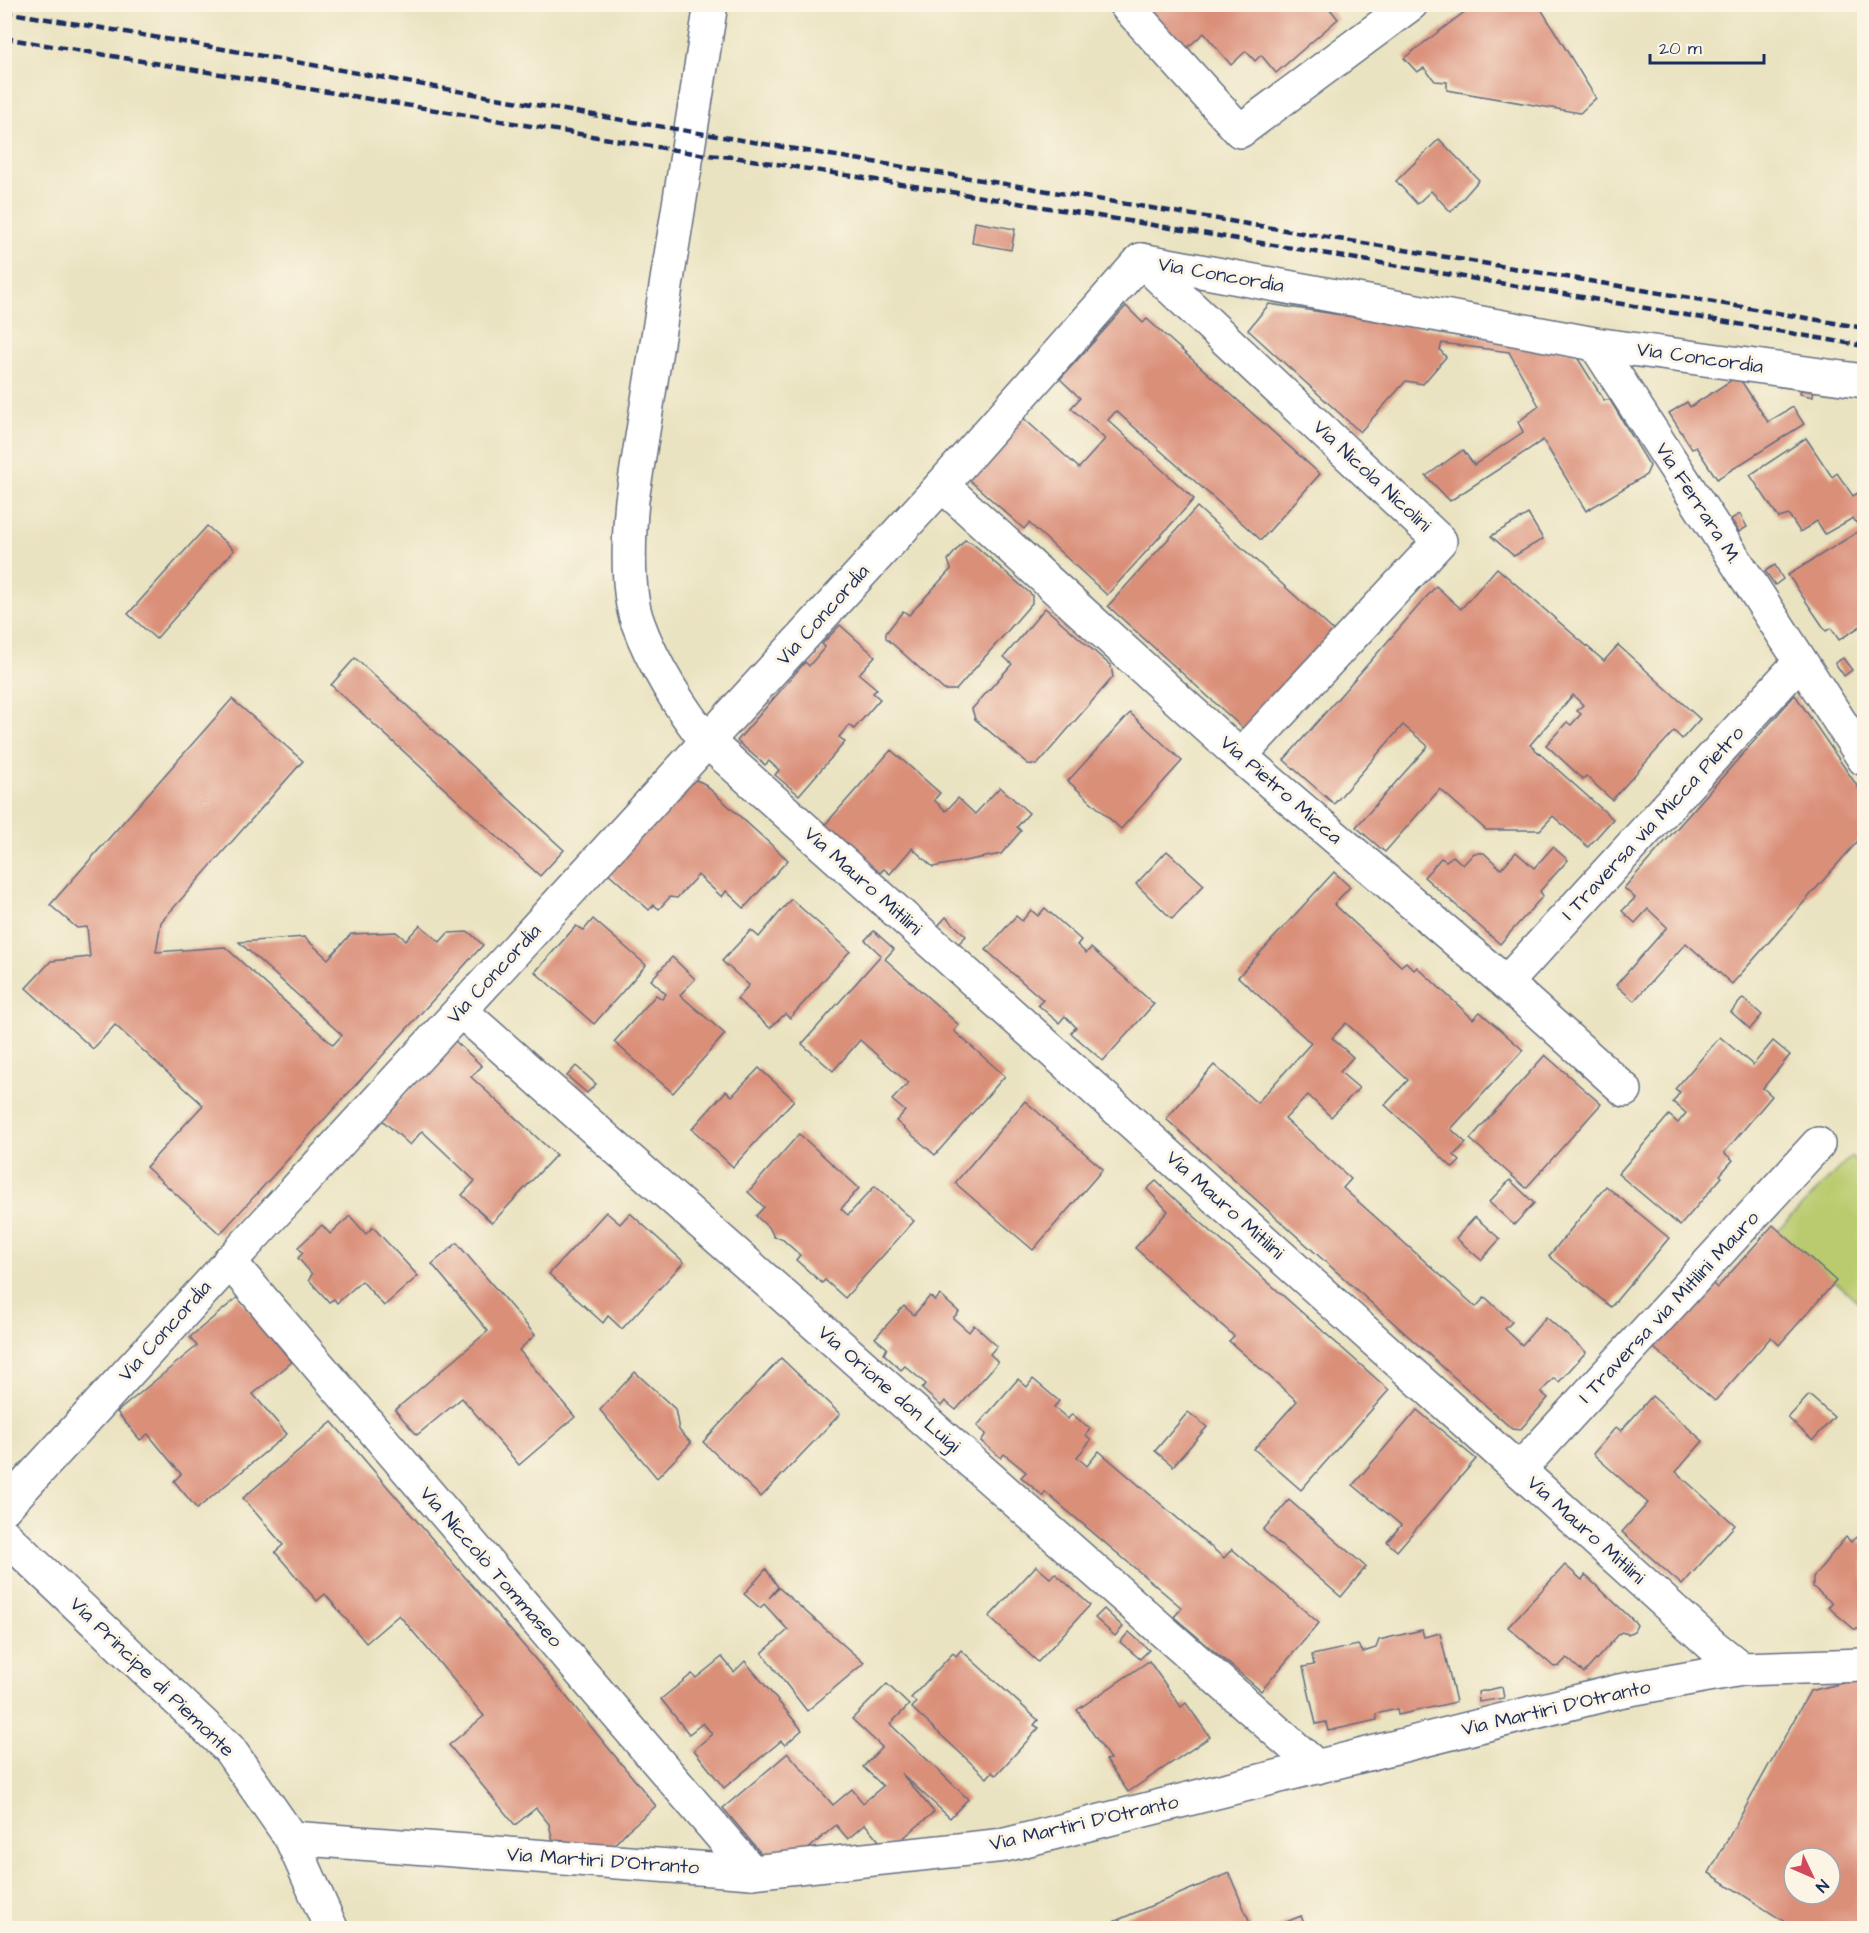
<svg xmlns="http://www.w3.org/2000/svg" width="1869" height="1933" viewBox="0 0 1869 1933" font-family="'Architects Daughter',sans-serif">
	<style>
		.green { fill: #b9cb6e; stroke: #6a7d66; stroke-width: 1.5 }
		.building { fill: #da8f79; fill-rule: evenodd }
		.lines { fill: none; stroke-linecap: round; stroke-linejoin: round }
		.street-casing { stroke: #636e81; stroke-width: 36 }
		.secondary-casing { stroke: #636e81; stroke-width: 36 }
		.street { stroke: #fff; stroke-width: 33 }
		.secondary { stroke: #fff; stroke-width: 33 }
		.rail { stroke: #1b2f5e; stroke-width: 4.5; stroke-dasharray: 9 4.5; stroke-linecap: butt }
		.labels { text-anchor: middle; dominant-baseline: central; stroke-width: 6; stroke-linejoin: round; paint-order: stroke }
		.street-label { font-size: 20px; fill: #1b2f5e; stroke: #fcf5e5 }
	</style>
	<rect width="100%" height="100%" fill="#fcf5e5"/>
	<filter id="ink" filterUnits="userSpaceOnUse"><feTurbulence type="fractalNoise" baseFrequency=".0167" numOctaves="2"/><feDisplacementMap in="SourceGraphic" scale="12" xChannelSelector="R" yChannelSelector="G"/><feConvolveMatrix kernelMatrix="1 2 1 2 8 2 1 2 1" color-interpolation-filters="sRGB"/></filter>
	<filter id="wash" filterUnits="userSpaceOnUse"><feTurbulence type="fractalNoise" baseFrequency=".008" numOctaves="4" result="noise"/><feDisplacementMap in="SourceGraphic" scale="24" xChannelSelector="R" yChannelSelector="G"/><feGaussianBlur stdDeviation="1.35" result="paint"/><feColorMatrix in="noise" values="0 0 0 0 0 0 0 0 0 0 0 0 0 0 0 0 0 1.4 0 .05"/><feComposite in="paint" operator="in"/></filter>
	<g filter="url(#wash)">
		<rect width="100%" height="100%" fill="#eae3c1"/>
		<path class="green" d="M 1851,1156 L 1864,1170 L 1864,1307 L 1778,1230 Z"/>
		<g id="blocks">
			<g class="building">
				<path d="M 1136,4 L 1326,4 L 1338,19 L 1276,73 L 1261,55 L 1255,61 L 1246,51 L 1231,65 L 1204,33 L 1180,54 Z"/>
				<path d="M 1475,4 L 1538,4 L 1596,98 L 1580,113 L 1447,90 L 1447,82 L 1435,81 L 1424,68 L 1417,72 L 1404,58 Z"/>
				<path d="M 1439,139 L 1479,180 L 1451,212 L 1431,191 L 1417,204 L 1396,181 Z"/>
				<path d="M 975,222 L 1015,229 L 1011,250 L 972,243 Z"/>
				<path d="M 1269,304 L 1573,351 L 1604,400 L 1610,400 L 1650,466 L 1646,475 L 1586,511 L 1543,440 L 1450,501 L 1426,476 L 1463,450 L 1474,465 L 1523,432 L 1518,422 L 1539,406 L 1509,352 L 1442,343 L 1440,350 L 1446,357 L 1423,384 L 1406,381 L 1360,432 L 1248,330 Z"/>
				<path d="M 1126,306 L 1143,323 L 1147,319 L 1320,474 L 1261,540 L 1116,411 L 1108,420 L 1194,499 L 1107,595 L 1029,523 L 1024,529 L 966,477 L 1021,416 L 1079,468 L 1105,439 L 1071,408 L 1080,398 L 1060,379 Z"/>
				<path d="M 1738,376 L 1768,422 L 1793,407 L 1804,424 L 1717,479 L 1696,447 L 1692,449 L 1669,413 L 1687,402 L 1690,407 Z"/>
				<path d="M 1802,384 L 1814,386 L 1813,397 L 1800,394 Z"/>
				<path d="M 1806,438 L 1832,477 L 1837,473 L 1853,496 L 1861,491 L 1864,496 L 1864,624 L 1839,640 L 1831,628 L 1826,631 L 1788,575 L 1861,530 L 1853,518 L 1825,534 L 1817,521 L 1800,532 L 1789,515 L 1779,518 L 1750,475 Z"/>
				<path d="M 1197,507 L 1334,631 L 1245,730 L 1108,606 Z"/>
				<path d="M 1528,514 L 1543,539 L 1514,556 L 1491,536 Z"/>
				<path d="M 1740,514 L 1747,527 L 1739,532 L 1731,519 Z"/>
				<path d="M 207,526 L 234,550 L 156,639 L 128,614 Z"/>
				<path d="M 965,540 L 972,543 L 1032,595 L 1032,603 L 956,690 L 944,690 L 886,638 L 886,633 L 903,611 L 909,615 L 951,569 L 948,560 Z"/>
				<path d="M 1775,565 L 1783,579 L 1775,585 L 1765,571 Z"/>
				<path d="M 1497,568 L 1604,661 L 1618,645 L 1700,719 L 1682,739 L 1674,731 L 1612,800 L 1586,776 L 1583,779 L 1546,745 L 1567,722 L 1571,725 L 1581,714 L 1577,711 L 1583,705 L 1573,695 L 1530,745 L 1613,819 L 1588,847 L 1553,816 L 1540,830 L 1486,830 L 1440,789 L 1385,852 L 1356,827 L 1428,746 L 1403,725 L 1334,804 L 1284,760 L 1436,586 L 1461,609 Z"/>
				<path d="M 1045,608 L 1111,666 L 1113,677 L 1037,765 L 1028,764 L 975,719 L 972,709 L 1012,664 L 1004,657 Z"/>
				<path d="M 840,625 L 875,656 L 859,674 L 877,689 L 873,693 L 880,699 L 854,729 L 849,725 L 839,737 L 845,742 L 799,795 L 775,775 L 779,770 L 769,761 L 765,765 L 737,741 L 805,662 L 809,666 L 825,647 L 822,644 Z"/>
				<path d="M 355,658 L 564,850 L 540,876 L 331,685 Z"/>
				<path d="M 1843,658 L 1852,670 L 1844,676 L 1835,663 Z"/>
				<path d="M 1795,695 L 1864,796 L 1864,834 L 1732,984 L 1686,943 L 1634,1001 L 1616,985 L 1667,927 L 1648,909 L 1635,923 L 1622,911 L 1635,898 L 1624,888 Z"/>
				<path d="M 232,699 L 303,761 L 161,922 L 156,952 L 225,947 L 333,1045 L 342,1035 L 239,942 L 304,937 L 328,959 L 351,934 L 396,932 L 406,940 L 420,925 L 440,942 L 448,933 L 469,932 L 483,945 L 220,1234 L 146,1167 L 203,1105 L 115,1025 L 93,1049 L 26,988 L 51,961 L 90,957 L 87,927 L 77,928 L 50,905 Z"/>
				<path d="M 1130,713 L 1182,761 L 1121,829 L 1068,781 Z"/>
				<path d="M 891,750 L 940,793 L 934,800 L 946,811 L 958,798 L 975,814 L 1000,787 L 1029,813 L 1017,827 L 1021,831 L 1001,854 L 933,867 L 912,848 L 890,874 L 884,869 L 878,875 L 823,827 Z"/>
				<path d="M 691,778 L 703,783 L 788,860 L 744,908 L 726,891 L 722,897 L 698,875 L 677,898 L 670,897 L 659,909 L 654,905 L 649,910 L 605,870 Z"/>
				<path d="M 1553,847 L 1568,860 L 1540,891 L 1543,896 L 1500,944 L 1424,877 L 1441,858 L 1446,861 L 1453,856 L 1463,865 L 1474,853 L 1484,853 L 1501,869 L 1516,852 L 1534,868 Z"/>
				<path d="M 1167,851 L 1204,885 L 1172,919 L 1136,884 Z"/>
				<path d="M 1334,872 L 1350,887 L 1334,904 L 1401,966 L 1406,962 L 1414,970 L 1417,967 L 1473,1019 L 1480,1012 L 1523,1050 L 1451,1129 L 1466,1143 L 1454,1155 L 1460,1161 L 1453,1168 L 1385,1105 L 1408,1080 L 1346,1023 L 1332,1038 L 1353,1057 L 1340,1072 L 1359,1088 L 1331,1117 L 1308,1095 L 1285,1119 L 1351,1179 L 1343,1188 L 1476,1307 L 1485,1297 L 1512,1322 L 1505,1329 L 1522,1345 L 1546,1317 L 1586,1352 L 1559,1382 L 1554,1378 L 1541,1392 L 1548,1398 L 1520,1430 L 1512,1429 L 1166,1119 L 1214,1065 L 1257,1103 L 1311,1043 L 1238,977 Z"/>
				<path d="M 791,899 L 850,951 L 790,1018 L 785,1014 L 770,1028 L 737,999 L 749,985 L 722,961 L 751,930 L 759,937 Z"/>
				<path d="M 1045,908 L 1081,940 L 1077,945 L 1086,953 L 1091,948 L 1154,1004 L 1103,1061 L 1071,1033 L 1076,1027 L 1065,1016 L 1059,1023 L 1038,1005 L 1043,1000 L 986,950 L 1016,916 L 1022,921 L 1031,910 L 1038,916 Z"/>
				<path d="M 946,917 L 966,936 L 957,945 L 937,927 Z"/>
				<path d="M 593,919 L 646,965 L 594,1024 L 535,972 L 576,926 L 584,930 Z"/>
				<path d="M 874,931 L 894,949 L 885,959 L 959,1025 L 954,1031 L 1005,1076 L 935,1155 L 896,1121 L 905,1111 L 892,1100 L 908,1083 L 860,1040 L 833,1071 L 802,1044 L 881,955 L 865,940 Z"/>
				<path d="M 672,957 L 695,979 L 680,995 L 725,1034 L 673,1093 L 614,1042 L 656,995 L 662,999 L 666,994 L 651,980 Z"/>
				<path d="M 1743,998 L 1762,1015 L 1750,1029 L 1731,1012 Z"/>
				<path d="M 1720,1037 L 1753,1065 L 1773,1041 L 1790,1055 L 1763,1088 L 1772,1096 L 1724,1153 L 1733,1160 L 1720,1175 L 1722,1177 L 1680,1226 L 1618,1174 L 1669,1115 L 1678,1123 L 1686,1113 L 1673,1102 L 1680,1092 L 1675,1089 Z"/>
				<path d="M 455,1041 L 482,1066 L 471,1077 L 556,1155 L 492,1223 L 462,1195 L 475,1181 L 422,1131 L 410,1145 L 382,1120 Z"/>
				<path d="M 1545,1055 L 1601,1104 L 1526,1188 L 1470,1139 Z"/>
				<path d="M 576,1066 L 596,1084 L 587,1093 L 567,1076 Z"/>
				<path d="M 759,1068 L 794,1100 L 733,1167 L 692,1129 L 726,1091 L 732,1096 Z"/>
				<path d="M 1025,1101 L 1103,1169 L 1033,1250 L 955,1183 Z"/>
				<path d="M 799,1134 L 859,1188 L 841,1209 L 848,1215 L 875,1186 L 914,1221 L 845,1298 L 825,1280 L 822,1283 L 796,1260 L 800,1255 L 781,1238 L 774,1237 L 770,1229 L 756,1216 L 764,1207 L 748,1192 Z"/>
				<path d="M 1510,1180 L 1534,1203 L 1514,1225 L 1489,1202 Z"/>
				<path d="M 1156,1181 L 1177,1201 L 1389,1390 L 1301,1490 L 1254,1449 L 1297,1401 L 1229,1341 L 1234,1336 L 1135,1248 L 1168,1211 L 1147,1189 Z"/>
				<path d="M 1606,1186 L 1669,1238 L 1611,1307 L 1549,1256 Z"/>
				<path d="M 606,1212 L 620,1224 L 630,1213 L 684,1262 L 622,1329 L 608,1316 L 603,1323 L 549,1274 Z"/>
				<path d="M 350,1216 L 366,1234 L 373,1227 L 418,1276 L 384,1306 L 362,1281 L 337,1303 L 334,1299 L 329,1302 L 309,1280 L 312,1274 L 298,1258 L 303,1253 L 298,1247 L 322,1225 L 330,1234 Z"/>
				<path d="M 1475,1217 L 1500,1239 L 1481,1260 L 1456,1238 Z"/>
				<path d="M 1773,1225 L 1836,1281 L 1779,1345 L 1771,1337 L 1715,1401 L 1654,1348 L 1712,1283 L 1717,1288 Z"/>
				<path d="M 457,1243 L 535,1335 L 519,1350 L 575,1417 L 519,1465 L 462,1398 L 417,1435 L 395,1410 L 488,1331 L 432,1264 Z"/>
				<path d="M 940,1295 L 959,1312 L 953,1318 L 969,1332 L 974,1325 L 997,1346 L 990,1354 L 998,1362 L 956,1410 L 945,1401 L 941,1406 L 922,1389 L 926,1384 L 905,1366 L 901,1370 L 884,1354 L 887,1348 L 875,1338 L 904,1306 L 914,1315 L 930,1296 L 935,1301 Z"/>
				<path d="M 238,1297 L 292,1362 L 253,1394 L 287,1434 L 197,1509 L 174,1481 L 181,1474 L 148,1434 L 140,1440 L 117,1412 L 197,1346 L 190,1337 Z"/>
				<path d="M 781,1358 L 840,1414 L 761,1497 L 703,1442 Z"/>
				<path d="M 635,1372 L 675,1409 L 679,1430 L 691,1443 L 657,1478 L 600,1410 Z"/>
				<path d="M 1018,1379 L 1027,1387 L 1033,1379 L 1059,1401 L 1054,1407 L 1068,1419 L 1072,1414 L 1090,1429 L 1086,1435 L 1091,1440 L 1077,1457 L 1087,1466 L 1099,1451 L 1224,1558 L 1232,1549 L 1319,1623 L 1261,1691 L 1174,1617 L 1182,1608 L 1045,1492 L 1043,1496 L 1021,1477 L 1026,1472 L 1004,1454 L 1001,1458 L 981,1441 L 986,1434 L 977,1426 Z"/>
				<path d="M 1809,1395 L 1834,1417 L 1813,1440 L 1788,1418 Z"/>
				<path d="M 1652,1396 L 1703,1441 L 1676,1472 L 1735,1525 L 1682,1585 L 1622,1532 L 1648,1503 L 1593,1454 L 1616,1427 L 1621,1431 Z"/>
				<path d="M 1417,1410 L 1476,1459 L 1397,1551 L 1387,1542 L 1401,1525 L 1353,1485 Z"/>
				<path d="M 1188,1412 L 1207,1427 L 1173,1466 L 1155,1451 Z"/>
				<path d="M 332,1422 L 542,1667 L 656,1806 L 628,1830 L 611,1848 L 554,1845 L 549,1824 L 536,1808 L 515,1825 L 449,1745 L 484,1716 L 399,1615 L 366,1643 L 325,1594 L 317,1601 L 275,1552 L 283,1545 L 243,1498 Z"/>
				<path d="M 1289,1500 L 1366,1567 L 1341,1597 L 1263,1530 Z"/>
				<path d="M 1846,1537 L 1851,1542 L 1856,1537 L 1864,1544 L 1864,1625 L 1860,1629 L 1854,1629 L 1828,1607 L 1832,1603 L 1813,1587 L 1813,1577 Z"/>
				<path d="M 1565,1565 L 1582,1580 L 1585,1575 L 1634,1621 L 1637,1625 L 1634,1631 L 1628,1634 L 1621,1632 L 1584,1673 L 1567,1658 L 1559,1666 L 1554,1667 L 1508,1627 Z"/>
				<path d="M 1036,1566 L 1050,1578 L 1055,1573 L 1090,1605 L 1038,1662 L 989,1617 Z"/>
				<path d="M 766,1569 L 778,1587 L 769,1598 L 779,1588 L 864,1663 L 807,1711 L 762,1653 L 788,1630 L 764,1604 L 760,1608 L 744,1594 Z"/>
				<path d="M 1104,1609 L 1123,1627 L 1115,1636 L 1095,1618 Z"/>
				<path d="M 1422,1630 L 1424,1637 L 1440,1633 L 1456,1702 L 1398,1715 L 1397,1709 L 1376,1714 L 1377,1720 L 1328,1731 L 1326,1722 L 1316,1724 L 1303,1667 L 1314,1665 L 1312,1655 L 1358,1645 L 1363,1652 L 1376,1648 L 1379,1640 Z"/>
				<path d="M 1129,1632 L 1149,1650 L 1140,1659 L 1120,1642 Z"/>
				<path d="M 961,1650 L 1038,1720 L 1034,1725 L 1039,1728 L 996,1775 L 992,1772 L 987,1778 L 912,1708 L 916,1702 L 911,1698 L 953,1653 L 956,1656 Z"/>
				<path d="M 722,1657 L 734,1672 L 745,1661 L 802,1730 L 785,1745 L 781,1741 L 724,1788 L 694,1750 L 712,1734 L 703,1723 L 689,1734 L 661,1699 L 692,1674 L 696,1678 Z"/>
				<path d="M 1149,1661 L 1181,1707 L 1186,1703 L 1210,1737 L 1128,1792 L 1106,1760 L 1110,1759 L 1077,1710 Z"/>
				<path d="M 1864,1678 L 1864,1928 L 1794,1928 L 1709,1873 L 1810,1691 ZM 1794,1858 L 1830,1858 L 1830,1894 L 1794,1894 Z"/>
				<path d="M 887,1684 L 909,1705 L 890,1724 L 968,1799 L 950,1818 L 901,1773 L 934,1812 L 895,1845 L 880,1842 L 865,1824 L 848,1839 L 836,1825 L 799,1857 L 763,1856 L 723,1808 L 788,1753 L 833,1805 L 852,1789 L 863,1803 L 883,1786 L 863,1767 L 882,1747 L 852,1719 Z"/>
				<path d="M 1502,1687 L 1504,1698 L 1479,1702 L 1478,1692 Z"/>
				<path d="M 1229,1873 L 1252,1928 L 1115,1928 L 1113,1922 Z"/>
				<path d="M 1301,1916 L 1306,1928 L 1271,1928 Z"/>
				<path d="M 932,1924 L 934,1928 L 920,1928 Z"/>
			</g>
		</g>
	</g>
	<g filter="url(#ink)">
		<use href="#blocks" fill-opacity="0" stroke="#636e81" stroke-width="1.5"/>
		<g class="lines">
			<defs>
				<g id="street">
					<path d="M 711,4 L 632,500 C 629,533 626,593 638,623 C 652,662 681,710 707,741 L 1519,1470 L 1713,1646 L 1742,1669"/>
					<path d="M 1125,4 L 1240,131 L 1411,4"/>
					<path d="M 1141,260 L 1440,541 L 1240,756"/>
					<path d="M 1595,344 L 1864,759"/>
					<path d="M 942,485 L 1240,756 L 1506,983 L 1625,1090"/>
					<path d="M 1506,983 L 1800,662"/>
					<path d="M 461,1011 L 1317,1767"/>
					<path d="M 229,1261 L 752,1872"/>
					<path d="M 1519,1470 L 1818,1144"/>
					<path d="M 4,1508 L 942,485 L 1141,260 L 1595,344 L 1864,381"/>
					<path d="M 291,1838 L 752,1872 L 1005,1845 L 1619,1691 L 1742,1669 L 1864,1665"/>
				</g>
				<path id="secondary" d="M 4,1535 L 229,1749 L 291,1838 L 331,1928"/>
			</defs>
			<use href="#street" class="street-casing"/>
			<use href="#secondary" class="secondary-casing"/>
			<use href="#street" class="street"/>
			<use href="#secondary" class="secondary"/>
			<g class="rail">
				<path d="M 4,12 C 217,46 428,87 640,123 C 1048,192 1457,257 1864,328"/>
				<path d="M 4,38 L 705,155 L 733,157 C 1110,217 1488,280 1864,346"/>
			</g>
		</g>
	</g>
	<g class="labels">
		<g class="street-label">
			<text transform="translate(1221 275) rotate(10)">Via Concordia</text>
			<text transform="translate(1700 358) rotate(8)">Via Concordia</text>
			<text transform="translate(1372 476) rotate(43)">Via Nicola Nicolini</text>
			<text transform="translate(1698 503) rotate(57)">Via Ferrara M.</text>
			<text transform="translate(823 615) rotate(-48)">Via Concordia</text>
			<text transform="translate(1281 790) rotate(41)">Via Pietro Micca</text>
			<text transform="translate(1653 823) rotate(-47)">I Traversa via Micca Pietro</text>
			<text transform="translate(863 881) rotate(42)">Via Mauro Mitilini</text>
			<text transform="translate(494 974) rotate(-47)">Via Concordia</text>
			<text transform="translate(1225 1205) rotate(42)">Via Mauro Mitilini</text>
			<text transform="translate(1669 1307) rotate(-47)">I Traversa via Mitilini Mauro</text>
			<text transform="translate(165 1331) rotate(-48)">Via Concordia</text>
			<text transform="translate(889 1389) rotate(41)">Via Orione don Luigi</text>
			<text transform="translate(1586 1530) rotate(42)">Via Mauro Mitilini</text>
			<text transform="translate(491 1567) rotate(49)">Via Niccolò Tommaseo</text>
			<text transform="translate(152 1677) rotate(44)">Via Principe di Piemonte</text>
			<text transform="translate(1556 1708) rotate(-13)">Via Martiri D'Otranto</text>
			<text transform="translate(1084 1823) rotate(-13)">Via Martiri D'Otranto</text>
			<text transform="translate(603 1861) rotate(4)">Via Martiri D'Otranto</text>
		</g>
	</g>
	<rect width="1869" height="1933" fill="none" stroke="#fcf5e5" stroke-width="24"/>
	<g transform="translate(1812 1876) rotate(134)"><circle r="28" fill="#fcf5e5" stroke="#a2a6af" stroke-width="1.5"/>
	<path d="M0-4.5L10 22L0 15L-10 22Z" fill="#d1495b"/>
	<text y="-9" font-size="16" font-weight="bold" text-anchor="middle" fill="#1b2f5e">N</text>
	</g>
	<path d="M1650 54v9h114v-9" fill="none" stroke="#1b2f5e" stroke-width="3"/>
	<text x="1659" y="54" font-size="18" fill="#1b2f5e" stroke="#fcf5e5" stroke-width="4.5" paint-order="stroke">20 m</text>
</svg>
